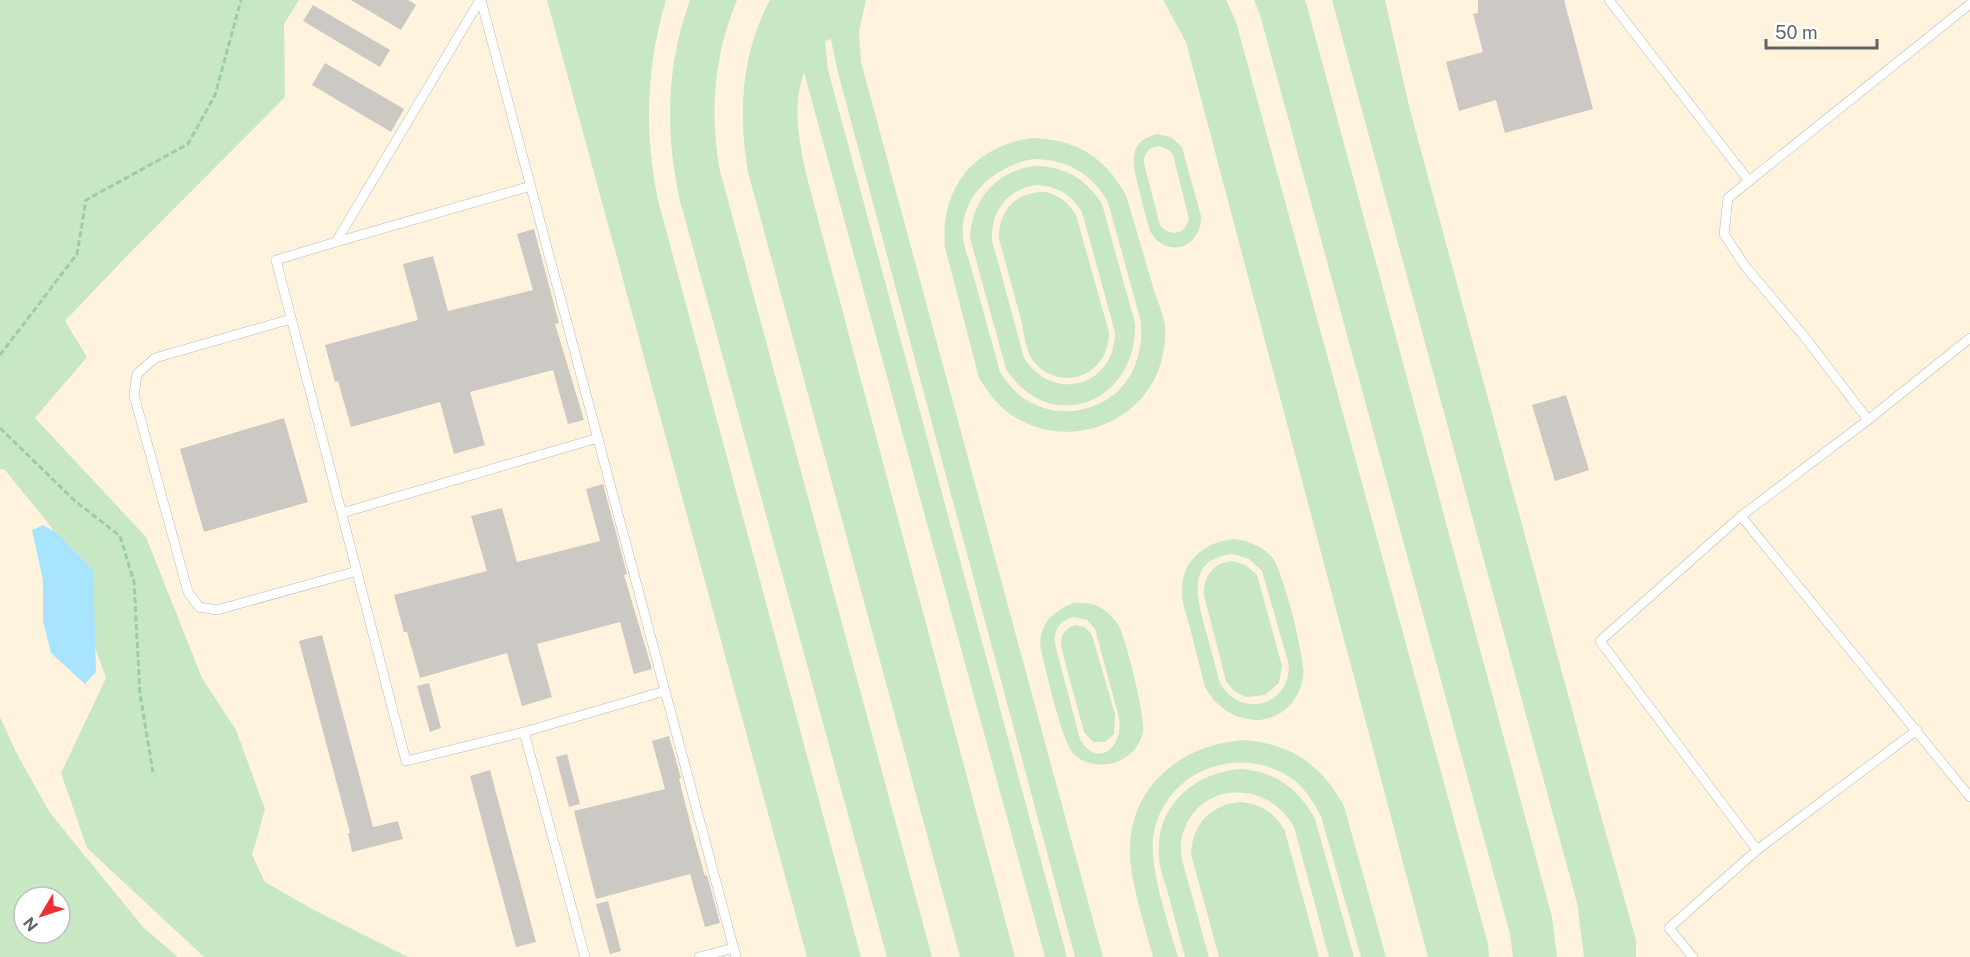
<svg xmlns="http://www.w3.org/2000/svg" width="1970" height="957" viewBox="0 0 1970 957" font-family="'Public Sans',sans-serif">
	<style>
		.commercial { fill: #fff3dd }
		.green { fill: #c7e8c3; fill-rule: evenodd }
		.water { fill: #a8e4ff }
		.building { fill: #ccc8c3 }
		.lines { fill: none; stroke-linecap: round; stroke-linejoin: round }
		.service-casing { stroke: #b4b8bb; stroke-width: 10 }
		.path { stroke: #9ccda5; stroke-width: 3; stroke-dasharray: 6 3; stroke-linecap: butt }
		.service { stroke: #fff; stroke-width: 9 }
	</style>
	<rect width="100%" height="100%" fill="#f1ede7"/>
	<path class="commercial" d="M 93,0 L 1970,0 L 1970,957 L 134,957 L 0,768 L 0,172 Z"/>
	<g class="green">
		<path d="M 0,0 L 299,0 L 284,24 L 285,97 L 124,259 L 65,321 L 87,357 L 35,418 L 146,537 L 202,678 L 236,730 L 265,809 L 252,855 L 265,882 L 314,910 L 408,957 L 204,957 L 87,848 L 61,773 L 106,678 L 52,528 L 5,470 L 0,469 Z"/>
		<path d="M 547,0 L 666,0 C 646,69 644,129 658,200 L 861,957 L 807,957 Z"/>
		<path d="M 690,0 L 737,0 C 714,55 710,109 719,167 L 932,957 L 887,957 L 680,201 C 665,133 666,66 690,0 Z"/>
		<path d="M 770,0 L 866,0 L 859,31 L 861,62 L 1103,957 L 1075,957 L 837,69 L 831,39 L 825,41 L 828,70 L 1067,957 L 1045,957 L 804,72 C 792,107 799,139 806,174 L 1015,957 L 960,957 L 748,172 C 738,113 741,54 770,0 Z"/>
		<path d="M 1163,0 L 1226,0 L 1236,22 L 1488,944 L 1489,957 L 1428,957 L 1186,42 Z"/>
		<path d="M 1254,0 L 1305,0 L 1307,6 L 1552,917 L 1557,957 L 1513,957 L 1510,934 L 1260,15 Z"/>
		<path d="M 1332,0 L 1385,0 L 1410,110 L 1594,791 L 1636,940 L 1636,957 L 1584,957 L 1577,903 Z"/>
		<path d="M 1157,134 L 1171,137 L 1182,147 L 1201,216 C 1202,248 1166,260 1150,231 C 1146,217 1142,203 1139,189 C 1133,165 1126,142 1157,134 ZM 1159,146 L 1169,150 L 1173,155 L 1189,219 C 1185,235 1170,237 1160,225 L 1144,163 L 1144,158 L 1149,149 Z"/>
		<path d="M 1031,138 C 1076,139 1104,156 1126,195 C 1135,225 1144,256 1153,287 C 1157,300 1163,313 1165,326 C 1166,335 1165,345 1163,354 C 1151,418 1077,451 1020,420 C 1002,411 990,396 979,378 L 945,247 C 940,188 973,147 1031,138 ZM 1033,159 C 1067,159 1091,173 1108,202 L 1141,322 C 1142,339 1140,356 1132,372 C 1113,410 1061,423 1025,399 C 1014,392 1007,382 1000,372 C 991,340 983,309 974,278 C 971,265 965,251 963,238 C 959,196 995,166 1033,159 Z"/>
		<path d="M 1033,166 C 1064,166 1086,178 1102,204 L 1135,323 C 1138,402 1051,438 1006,369 L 970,238 C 972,199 995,173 1033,166 ZM 1037,185 C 1058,186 1071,195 1082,212 L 1115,332 C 1115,386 1054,404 1024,358 L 992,240 C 991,210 1008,189 1037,185 Z"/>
		<path d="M 1046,192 C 1060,196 1068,202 1076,215 L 1109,332 C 1109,350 1101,366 1085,374 C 1066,383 1043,376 1032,359 C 1026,349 1024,335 1022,324 C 1014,295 1007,267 999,239 C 998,210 1017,191 1046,192 Z"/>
		<path d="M 1235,539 C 1249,541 1262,546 1272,557 C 1283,571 1302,648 1303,667 C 1304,674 1303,680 1301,686 C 1285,733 1227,729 1205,687 C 1200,667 1195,648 1190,628 C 1187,616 1182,604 1182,592 C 1181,560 1206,541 1235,539 ZM 1232,554 L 1249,559 L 1262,571 L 1289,665 C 1289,707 1241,719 1220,683 C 1215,665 1210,646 1205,628 C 1197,596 1186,560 1232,554 Z"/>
		<path d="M 1232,561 L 1246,565 L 1257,575 L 1282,666 L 1279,683 L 1265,695 L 1246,697 L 1234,691 L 1226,681 L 1204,595 C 1203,576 1213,563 1232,561 Z"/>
		<path d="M 1073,603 C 1087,602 1100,604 1110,615 C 1113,618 1117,622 1119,626 C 1126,640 1146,718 1143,732 C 1140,746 1130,757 1117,762 C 1103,767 1084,765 1074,754 C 1062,743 1046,670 1041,650 C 1037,627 1052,611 1073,603 ZM 1074,617 L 1087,620 L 1095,629 L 1119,718 C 1124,750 1095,768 1080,739 L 1055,644 C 1053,630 1060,620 1074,617 Z"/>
		<path d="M 1076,625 L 1086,628 L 1092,635 L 1115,714 L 1114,734 L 1105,742 L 1093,742 L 1084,732 L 1061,647 C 1060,635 1065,628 1076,625 Z"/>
		<path d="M 0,717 L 17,754 L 50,813 L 143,927 L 178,957 L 0,957 ZM 24,897 L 60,897 L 60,933 L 24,933 Z"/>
		<path d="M 1244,740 C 1291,744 1321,764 1344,806 L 1386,957 L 1361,957 L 1321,816 C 1314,803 1306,790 1294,780 C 1242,742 1167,769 1154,832 C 1147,864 1169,924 1178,957 L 1153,957 C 1145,926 1131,885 1130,854 C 1128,787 1181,744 1244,740 Z"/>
		<path d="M 1242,769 C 1276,772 1299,789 1315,819 L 1354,957 L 1329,957 L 1294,827 C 1264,774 1188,784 1181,844 C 1180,858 1186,872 1189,885 C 1196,909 1202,933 1209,957 L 1185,957 C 1179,935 1173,912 1167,890 C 1164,880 1160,869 1159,859 C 1154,807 1193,772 1242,769 Z"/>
		<path d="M 1241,802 C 1261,804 1275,813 1285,831 L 1319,957 L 1219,957 L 1191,854 C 1192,824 1211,804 1241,802 Z"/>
	</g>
	<path class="water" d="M 43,525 L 57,533 L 93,570 L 96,672 L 85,684 L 51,653 L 43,621 L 43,580 L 32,530 Z"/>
	<g class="building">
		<path d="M 351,0 L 408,0 L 416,5 L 401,30 Z"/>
		<path d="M 1478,0 L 1564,0 L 1593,109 L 1505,133 L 1496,100 L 1459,111 L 1446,62 L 1483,52 L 1473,14 L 1478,13 Z"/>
		<path d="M 313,5 L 390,50 L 380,67 L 303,21 Z"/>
		<path d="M 325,63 L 404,109 L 391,132 L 312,85 Z"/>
		<path d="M 534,229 L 559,323 L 555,324 L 584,420 L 568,424 L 553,370 L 470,392 L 485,445 L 454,454 L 440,402 L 351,427 L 338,381 L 335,382 L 325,345 L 418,320 L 403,264 L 433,256 L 448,311 L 533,290 L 517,234 Z"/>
		<path d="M 1566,395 L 1589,470 L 1555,481 L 1532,405 Z"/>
		<path d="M 284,418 L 308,502 L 204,532 L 180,449 Z"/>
		<path d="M 603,484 L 627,574 L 624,575 L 652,669 L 634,674 L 620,622 L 537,644 L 552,697 L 522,706 L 507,653 L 420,678 L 407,632 L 404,632 L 394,595 L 487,571 L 471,516 L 502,508 L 517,562 L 600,541 L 586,489 Z"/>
		<path d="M 322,635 L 373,827 L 398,821 L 403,839 L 352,852 L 348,833 L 350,833 L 299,641 Z"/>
		<path d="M 429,683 L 441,728 L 430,732 L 417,686 Z"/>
		<path d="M 669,736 L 681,778 L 679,779 L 693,834 L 705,876 L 707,875 L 720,923 L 705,927 L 690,874 L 596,899 L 574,811 L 665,789 L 652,741 Z"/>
		<path d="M 567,754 L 580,804 L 569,807 L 556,757 Z"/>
		<path d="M 490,770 L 536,942 L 516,947 L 470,776 Z"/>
		<path d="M 608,901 L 621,951 L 610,954 L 596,904 Z"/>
	</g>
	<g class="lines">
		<defs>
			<g id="service">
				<path d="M 480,0 L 336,242 L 276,260 L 406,761 L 524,732 L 585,957"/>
				<path d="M 481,0 L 736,957"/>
				<path d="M 1609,0 L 1749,181"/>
				<path d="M 336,242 L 531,186"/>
				<path d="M 291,319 L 155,358 L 137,374 L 134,395 L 188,592 L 199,607 L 217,610 L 357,571"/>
				<path d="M 1868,420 L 1804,336 L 1745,266 L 1724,234 L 1728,198 L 1970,4"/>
				<path d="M 342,513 L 598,438"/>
				<path d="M 1741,516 L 1970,797"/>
				<path d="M 524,732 L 665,691"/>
				<path d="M 1757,850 L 1600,641 L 1741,516 L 1868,420 L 1970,338"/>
				<path d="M 699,957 L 734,948"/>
				<path d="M 1693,957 L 1669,928 L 1757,850 L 1917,730"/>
			</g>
		</defs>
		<use href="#service" class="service-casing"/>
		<g class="path">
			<path d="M 0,355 L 77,254 L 86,200 L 188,144 L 215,95 L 241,0"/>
			<path d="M 0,428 L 75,501 L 120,536 L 134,582 L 140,694 L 153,772"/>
		</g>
		<use href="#service" class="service"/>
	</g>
	<g transform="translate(42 915) rotate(231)"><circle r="28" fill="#ffffff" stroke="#bfc1c2" stroke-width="1.5"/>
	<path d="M0-4.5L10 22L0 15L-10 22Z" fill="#ef2f37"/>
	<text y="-9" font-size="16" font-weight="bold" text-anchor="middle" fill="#5e6367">N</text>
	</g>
	<path d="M1766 39v9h111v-9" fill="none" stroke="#5e6367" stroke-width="3"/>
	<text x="1775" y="39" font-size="18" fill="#5e6367" stroke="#ffffff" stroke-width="4.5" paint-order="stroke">50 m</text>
</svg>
